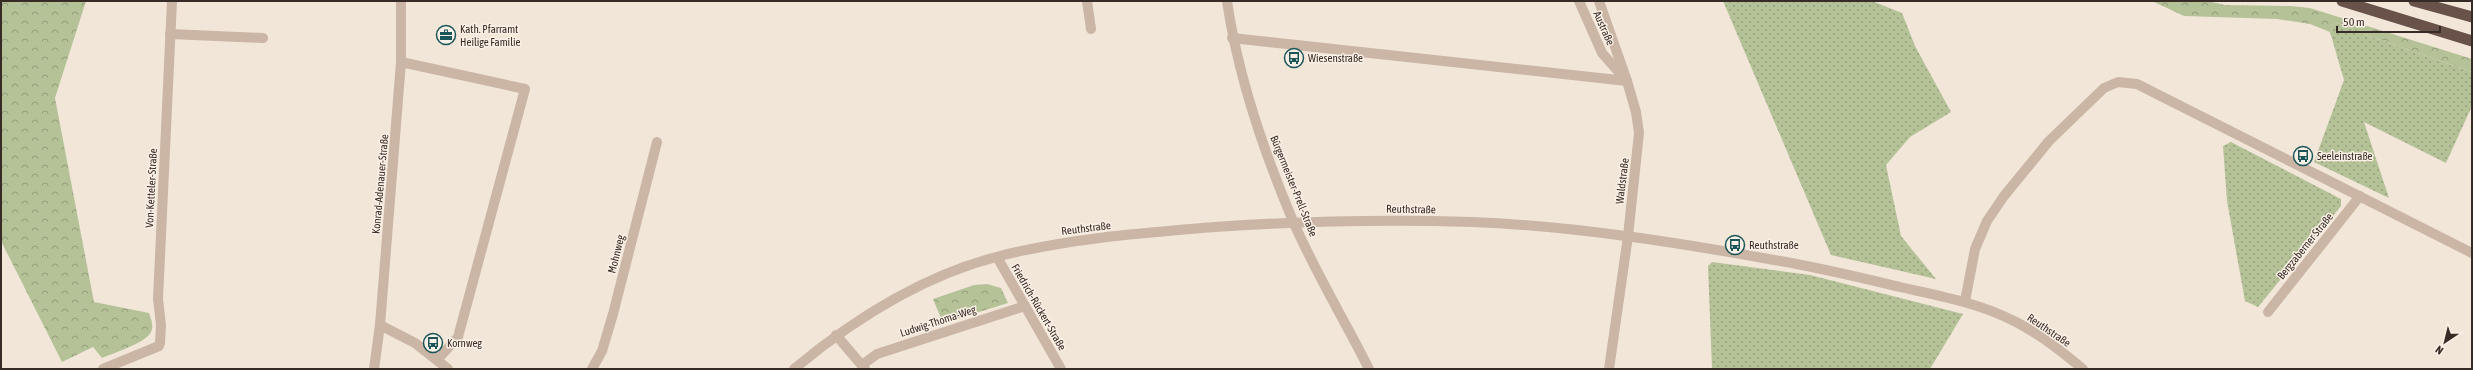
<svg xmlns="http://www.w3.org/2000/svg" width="2473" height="370" viewBox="0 0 2473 370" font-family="'Asap Condensed',sans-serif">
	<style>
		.grass { fill: url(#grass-dots) }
		.forest { fill: url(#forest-crowns) }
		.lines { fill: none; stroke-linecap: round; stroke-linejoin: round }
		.minor { stroke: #cbb5a5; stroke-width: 10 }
		.trunk { stroke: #68524a; stroke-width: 11 }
		.labels { text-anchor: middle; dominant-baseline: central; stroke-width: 3; stroke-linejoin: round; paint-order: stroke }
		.street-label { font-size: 11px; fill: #362b26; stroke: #faf0e5 }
		.poi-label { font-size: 11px; fill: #362b26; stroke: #faf0e5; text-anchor: start }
	</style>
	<defs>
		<pattern id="grass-dots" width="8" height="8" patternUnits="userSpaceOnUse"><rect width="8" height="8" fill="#b5c298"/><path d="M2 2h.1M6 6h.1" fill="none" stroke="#949e7c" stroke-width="1.8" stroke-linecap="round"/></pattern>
		<pattern id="forest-crowns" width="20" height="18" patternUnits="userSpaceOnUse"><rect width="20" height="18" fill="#b5c298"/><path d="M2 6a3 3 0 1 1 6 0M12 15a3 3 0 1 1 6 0" fill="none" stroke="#949e7c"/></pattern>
	</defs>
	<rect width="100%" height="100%" fill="#f2e6d9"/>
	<g class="grass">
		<path d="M 1723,1 L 1872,1 L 1902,13 L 1915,46 L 1951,112 L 1910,137 L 1886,165 L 1901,236 L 1936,279 L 1831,255 Z"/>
		<path d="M 2335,22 L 2363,34 L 2472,72 L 2472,106 L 2446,163 L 2364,122 L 2389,198 L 2314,162 L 2344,80 L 2330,32 Z"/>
		<path d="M 2231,142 L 2341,199 L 2341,206 L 2258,307 L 2245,301 L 2227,201 L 2223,146 Z"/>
		<path d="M 1712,262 L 1810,275 L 1963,314 L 1930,369 L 1712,369 L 1708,266 Z"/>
	</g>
	<g class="forest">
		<path d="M 1,1 L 86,1 L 55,98 L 94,302 L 149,313 C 151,319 154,326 151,332 C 146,343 113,353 102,358 L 93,347 L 62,362 L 1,241 Z"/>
		<path d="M 2152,1 L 2207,1 L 2225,5 L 2291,6 L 2310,8 L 2472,59 L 2472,72 L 2363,34 L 2335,22 L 2330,32 L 2310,24 L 2277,19 L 2184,16 Z"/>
		<path d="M 987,284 L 1001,288 L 1008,303 L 943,323 L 933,299 L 974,285 Z"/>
	</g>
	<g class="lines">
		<g class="minor">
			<path d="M 1087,1 L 1091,29"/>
			<path d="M 1227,1 C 1238,77 1263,150 1293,221 C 1314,270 1345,321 1369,369"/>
			<path d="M 1579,1 L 1602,53 L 1624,78"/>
			<path d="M 1599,1 L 1627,81 L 1636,112 L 1639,133 L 1628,236 L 1609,369"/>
			<path d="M 170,34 L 263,38"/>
			<path d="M 1232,38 L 1627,81"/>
			<path d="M 401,62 L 525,89 L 458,337 L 438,359"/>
			<path d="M 997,257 L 1061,369"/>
			<path d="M 1965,301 L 1975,249 L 1987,221 L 2004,196 L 2049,141 L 2104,88 L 2118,82 L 2137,84 L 2472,253"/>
			<path d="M 2268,312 L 2360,196"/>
			<path d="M 380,325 L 415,343 L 448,369"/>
			<path d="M 836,335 L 865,369"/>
			<path d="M 862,365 L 877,354 L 1025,306"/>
			<path d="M 103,369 L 159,346 L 160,343 L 161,325 L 158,299 L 172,1"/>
			<path d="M 374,369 L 380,325 L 401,62 L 401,1"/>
			<path d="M 592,369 L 602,351 L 613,314 L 657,142"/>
			<path d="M 794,369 C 854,319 924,275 1000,256 C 1071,238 1143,233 1215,227 C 1301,221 1386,219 1472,222 C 1573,226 1675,242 1774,260 C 1817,267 1858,277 1900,287 C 1940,296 1980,303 2016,322 C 2041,335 2061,351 2083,369"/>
		</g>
		<g class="trunk">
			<path d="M 2342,1 L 2472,41"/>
			<path d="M 2414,1 L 2472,17"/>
		</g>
	</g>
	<defs>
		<symbol id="office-ring" viewBox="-11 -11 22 22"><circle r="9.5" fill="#faf0e5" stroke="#1a5659" stroke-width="1.5"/><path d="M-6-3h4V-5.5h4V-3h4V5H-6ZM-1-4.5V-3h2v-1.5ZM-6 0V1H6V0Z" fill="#1a5659"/></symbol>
		<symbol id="bus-ring" viewBox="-11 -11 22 22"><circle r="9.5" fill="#faf0e5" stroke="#1a5659" stroke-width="1.5"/><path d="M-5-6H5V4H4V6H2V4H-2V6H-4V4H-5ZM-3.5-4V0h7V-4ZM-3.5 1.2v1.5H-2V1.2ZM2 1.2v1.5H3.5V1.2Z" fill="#1a5659"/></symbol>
	</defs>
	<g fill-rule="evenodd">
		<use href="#office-ring" x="435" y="24" width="22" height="22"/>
		<use href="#bus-ring" x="1283" y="47" width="22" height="22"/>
		<use href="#bus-ring" x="2292" y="145" width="22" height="22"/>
		<use href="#bus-ring" x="1724" y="234" width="22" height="22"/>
		<use href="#bus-ring" x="422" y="332" width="22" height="22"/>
	</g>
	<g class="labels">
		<g class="street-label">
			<text transform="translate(1604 28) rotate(66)">Austraße</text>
			<text transform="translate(1622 181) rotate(-83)">Waldstraße</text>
			<text transform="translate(380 184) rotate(-85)">Konrad-Adenauer-Straße</text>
			<text transform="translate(1294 186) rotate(68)">Bürgermeister-Prell-Straße</text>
			<text transform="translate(151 188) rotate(-87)">Von-Ketteler-Straße</text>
			<text transform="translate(1411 209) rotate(1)">Reuthstraße</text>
			<text transform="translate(1086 228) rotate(-7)">Reuthstraße</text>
			<text transform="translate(2305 246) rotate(-51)">Bergzaberner Straße</text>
			<text transform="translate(616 254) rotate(-76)">Mohnweg</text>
			<text transform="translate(1039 307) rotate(60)">Friedrich-Rückert-Straße</text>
			<text transform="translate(938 321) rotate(-18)">Ludwig-Thoma-Weg</text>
			<text transform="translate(2049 330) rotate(34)">Reuthstraße</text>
		</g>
		<g class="poi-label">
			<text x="460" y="29">Kath. Pfarramt<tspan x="460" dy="13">Heilige Familie</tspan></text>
			<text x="1308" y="58">Wiesenstraße</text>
			<text x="2317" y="156">Seeleinstraße</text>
			<text x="1749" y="245">Reuthstraße</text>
			<text x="447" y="343">Kornweg</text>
		</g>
	</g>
	<rect width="2473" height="370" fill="none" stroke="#362b26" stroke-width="4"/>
	<g transform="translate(2445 342) rotate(215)" stroke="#faf0e5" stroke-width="3" paint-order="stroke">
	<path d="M0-3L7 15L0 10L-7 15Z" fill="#362b26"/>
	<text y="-6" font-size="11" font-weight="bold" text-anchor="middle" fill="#362b26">N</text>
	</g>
	<path d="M2337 26v6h103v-6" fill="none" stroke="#362b26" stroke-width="2"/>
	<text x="2343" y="26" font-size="12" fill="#362b26" stroke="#faf0e5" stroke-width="3" paint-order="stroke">50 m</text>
</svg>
